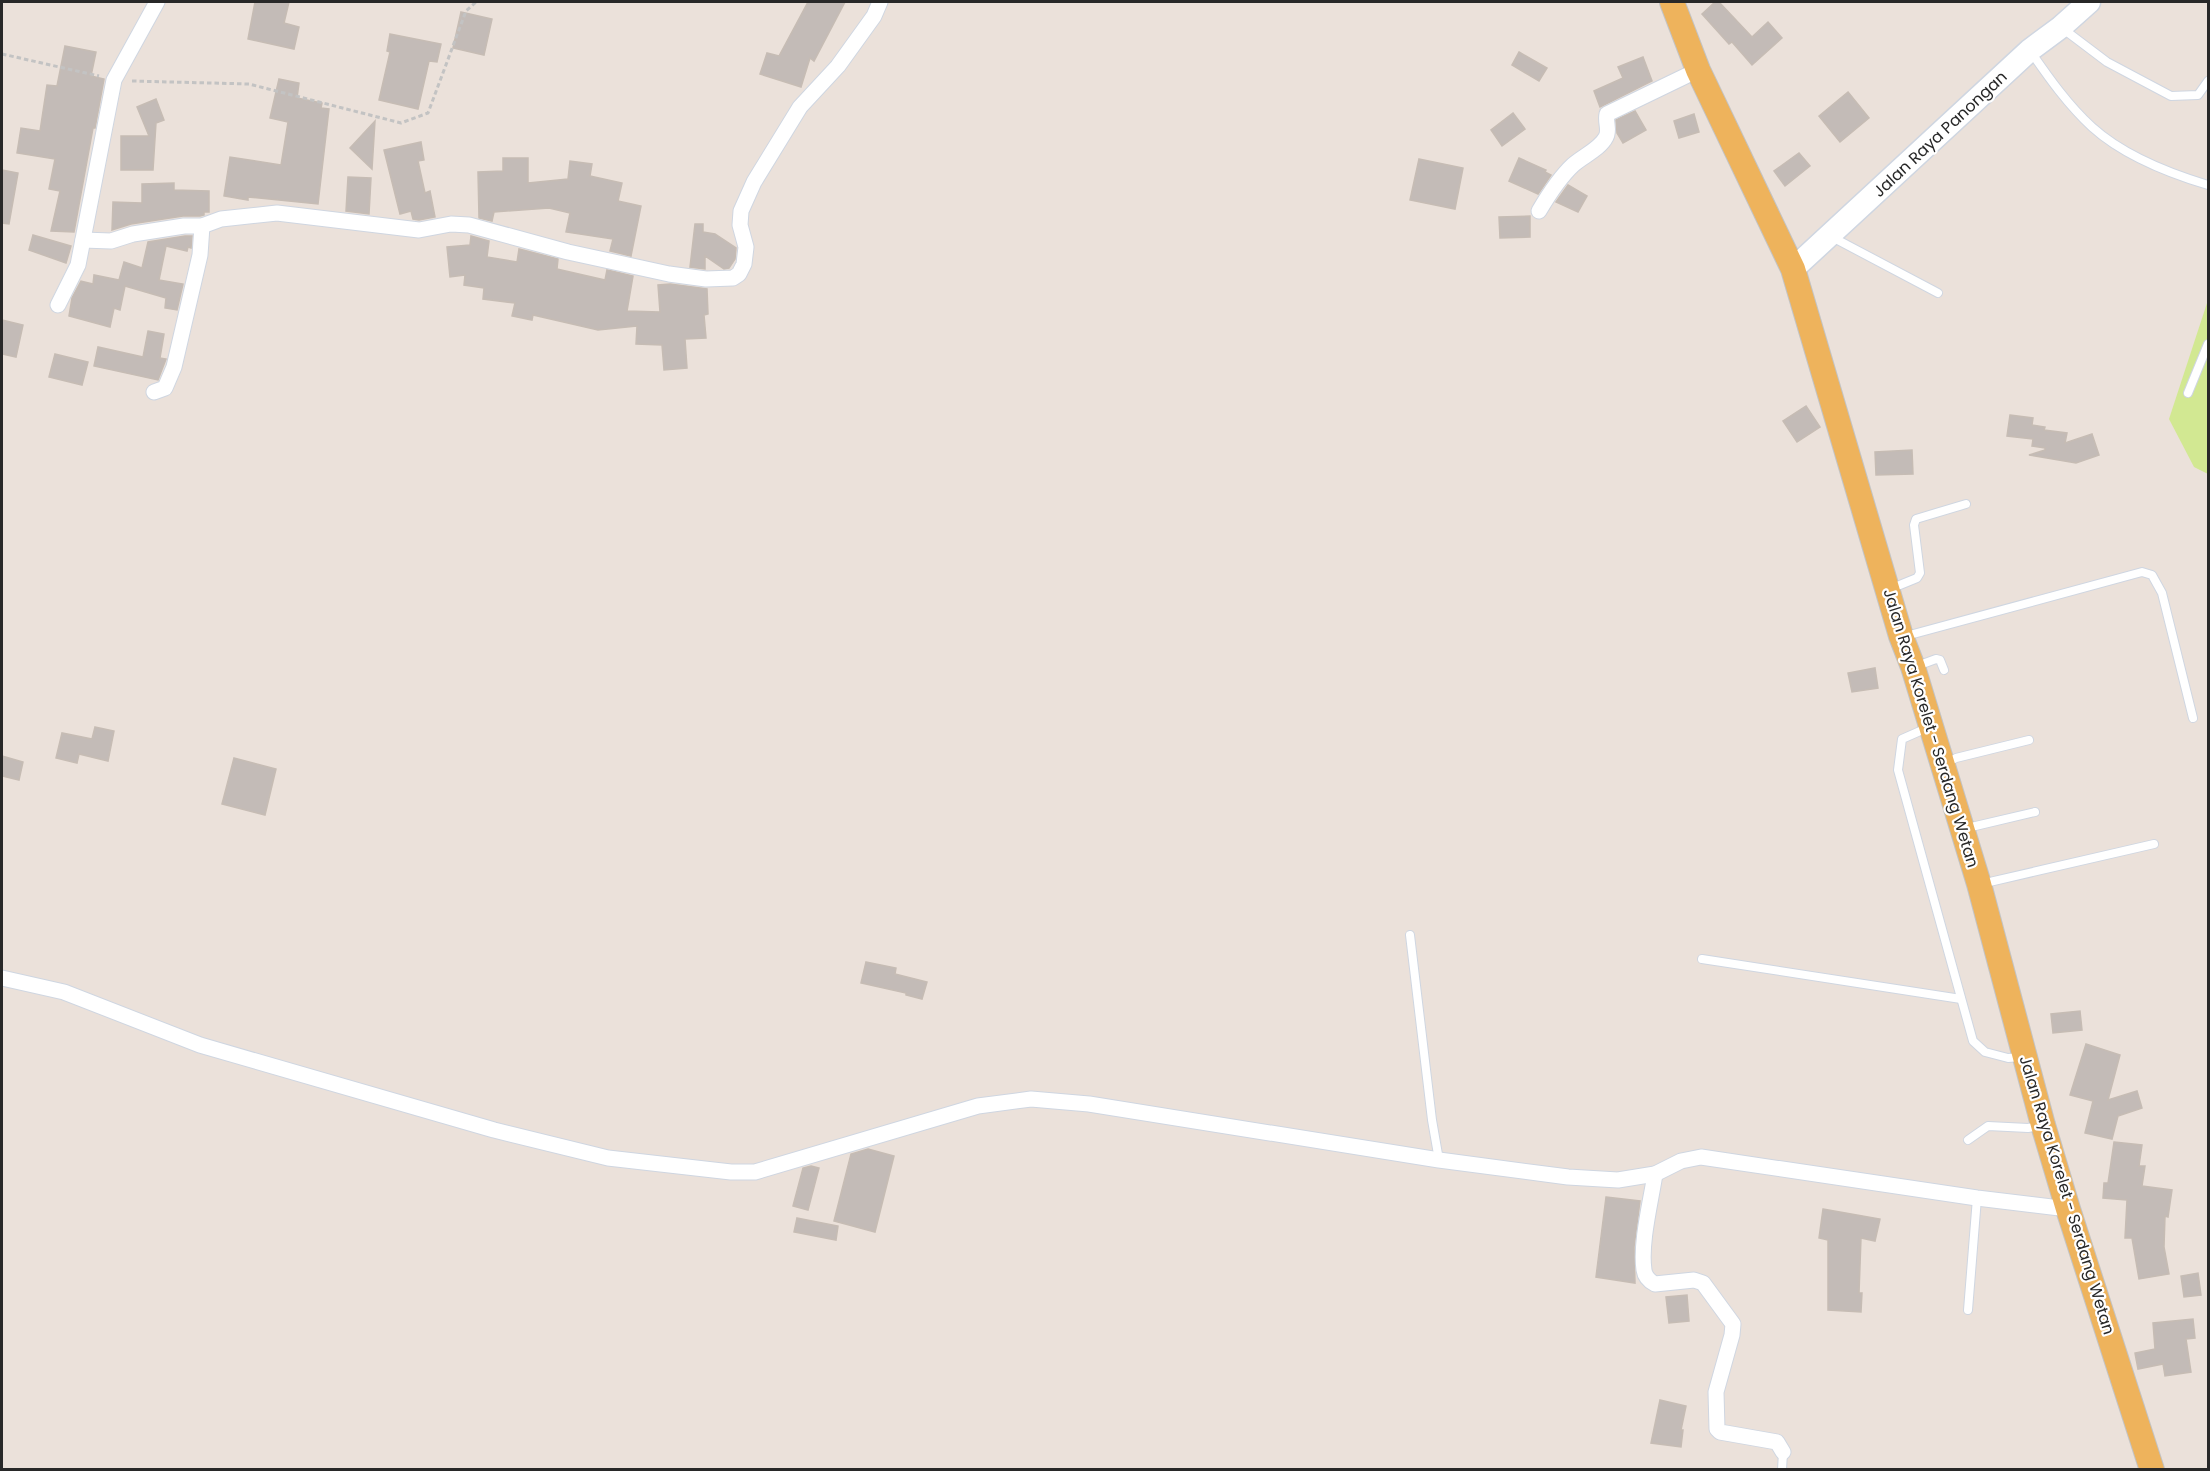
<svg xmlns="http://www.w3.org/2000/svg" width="2210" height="1471" viewBox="0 0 2210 1471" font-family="Poppins,sans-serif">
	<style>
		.pitch { fill: #d2e892 }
		.building { fill: #c3bbb7; stroke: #c6bcb4; stroke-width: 1.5 }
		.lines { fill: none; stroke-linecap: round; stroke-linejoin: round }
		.lane-casing { stroke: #cfd6e1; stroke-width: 10 }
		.street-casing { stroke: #cfd6e1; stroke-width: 17 }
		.secondary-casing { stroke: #cfd6e1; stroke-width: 25 }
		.primary-casing { stroke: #c3c3c3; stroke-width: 26 }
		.path { stroke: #c3c3c3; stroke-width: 3; stroke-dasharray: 4.5 3; stroke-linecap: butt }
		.lane { stroke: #fff; stroke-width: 8 }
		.street { stroke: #fff; stroke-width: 15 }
		.secondary { stroke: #fff; stroke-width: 22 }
		.primary { stroke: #eeb35c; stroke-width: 24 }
		.labels { text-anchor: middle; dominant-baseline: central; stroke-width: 4.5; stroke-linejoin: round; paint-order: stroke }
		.street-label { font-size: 16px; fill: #282828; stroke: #fff }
	</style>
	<rect width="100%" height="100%" fill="#ebe1da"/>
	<path class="pitch" d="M 2208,300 L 2208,474 L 2194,467 L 2169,419 Z"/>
	<g class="building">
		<path d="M 255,2 L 289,2 L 284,23 L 299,27 L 294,49 L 248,39 Z"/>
		<path d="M 808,2 L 845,2 L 814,61 L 810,58 L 801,87 L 760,74 L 767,53 L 779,56 Z"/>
		<path d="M 1715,2 L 1719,2 L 1752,37 L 1768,22 L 1782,38 L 1752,65 L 1732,42 L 1729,44 L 1702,14 Z"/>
		<path d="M 461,12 L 492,19 L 484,55 L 453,48 Z"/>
		<path d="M 390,34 L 441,44 L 437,62 L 429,61 L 418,109 L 379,100 L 390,52 L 387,51 Z"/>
		<path d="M 65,46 L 96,52 L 91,76 L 104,79 L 95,128 L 93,128 L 74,232 L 51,231 L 60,191 L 49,189 L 55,159 L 17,153 L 21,128 L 40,131 L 47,85 L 57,86 Z"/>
		<path d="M 1519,52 L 1547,68 L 1539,81 L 1512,65 Z"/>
		<path d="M 1643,57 L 1652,81 L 1600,107 L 1594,91 L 1623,78 L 1618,67 Z"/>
		<path d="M 279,79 L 299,83 L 297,98 L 322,103 L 321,108 L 329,109 L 318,204 L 248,197 L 248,200 L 224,196 L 230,157 L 281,165 L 288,122 L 270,118 Z"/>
		<path d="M 1848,92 L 1869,118 L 1840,142 L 1819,116 Z"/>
		<path d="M 156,99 L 164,120 L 156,123 L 153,170 L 121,170 L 121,136 L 149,136 L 137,107 Z"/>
		<path d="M 1635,111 L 1646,130 L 1623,143 L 1617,133 L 1616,120 Z"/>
		<path d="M 1513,113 L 1525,129 L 1502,146 L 1491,130 Z"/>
		<path d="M 1694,114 L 1699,132 L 1679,138 L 1674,121 Z"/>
		<path d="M 375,121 L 372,169 L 350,148 Z"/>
		<path d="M 421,142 L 424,160 L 418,161 L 425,193 L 430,191 L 435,217 L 419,220 L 413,219 L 411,211 L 400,214 L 384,150 Z"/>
		<path d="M 1799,153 L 1810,166 L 1785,186 L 1774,171 Z"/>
		<path d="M 503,158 L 528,158 L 528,183 L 568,179 L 570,161 L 592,164 L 590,176 L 622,183 L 618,201 L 641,206 L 631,256 L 610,251 L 613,239 L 566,232 L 570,213 L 549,208 L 494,212 L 492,221 L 479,218 L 478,172 L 503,171 Z"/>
		<path d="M 1519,158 L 1546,170 L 1545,172 L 1551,175 L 1538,194 L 1509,181 Z"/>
		<path d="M 1419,159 L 1463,168 L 1455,209 L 1410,200 Z"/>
		<path d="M 2,170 L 18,173 L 9,224 L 2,223 Z"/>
		<path d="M 348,177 L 371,178 L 369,214 L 346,211 Z"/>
		<path d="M 174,183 L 174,190 L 209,191 L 209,212 L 204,212 L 204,215 L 200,216 L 183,216 L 131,224 L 112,230 L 113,202 L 142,203 L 142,184 Z"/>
		<path d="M 1568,185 L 1587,196 L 1578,212 L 1556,202 Z"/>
		<path d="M 1530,216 L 1530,237 L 1500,238 L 1499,217 Z"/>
		<path d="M 695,224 L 703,224 L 703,232 L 715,234 L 736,248 L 735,259 L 729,268 L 724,269 L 705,256 L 705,269 L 690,267 Z"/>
		<path d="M 33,235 L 71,246 L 66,263 L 29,250 Z"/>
		<path d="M 185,236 L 192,236 L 191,248 L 188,247 L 187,251 L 166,246 L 159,280 L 183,284 L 177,310 L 165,308 L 166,298 L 125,286 L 120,310 L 114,308 L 110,327 L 69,316 L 72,298 L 81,281 L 93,284 L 94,275 L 119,280 L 124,262 L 142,268 L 148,242 Z"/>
		<path d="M 471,236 L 489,241 L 487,257 L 517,262 L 519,249 L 558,259 L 557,269 L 605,280 L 607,270 L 633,276 L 627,311 L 660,312 L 658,285 L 670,284 L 707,289 L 708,314 L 704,315 L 706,338 L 685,339 L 687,368 L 664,370 L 662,345 L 636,344 L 637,326 L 598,330 L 533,315 L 532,320 L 512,316 L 515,303 L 483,299 L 484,288 L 464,285 L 465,275 L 450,277 L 447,247 L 470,245 Z"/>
		<path d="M 2,320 L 23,325 L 16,357 L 2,354 Z"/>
		<path d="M 148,331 L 164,334 L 160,358 L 166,359 L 158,380 L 94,366 L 98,347 L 143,357 Z"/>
		<path d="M 55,354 L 88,362 L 82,385 L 49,377 Z"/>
		<path d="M 1806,406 L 1820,427 L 1797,442 L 1783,421 Z"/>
		<path d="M 2010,415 L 2033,418 L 2032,425 L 2045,427 L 2044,430 L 2067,433 L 2065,443 L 2092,434 L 2099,455 L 2076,463 L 2029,455 L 2045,450 L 2045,448 L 2032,446 L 2033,439 L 2007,436 Z"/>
		<path d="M 1912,450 L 1913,474 L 1876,475 L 1875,452 Z"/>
		<path d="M 1875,668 L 1878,688 L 1852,692 L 1848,673 Z"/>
		<path d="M 95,727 L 114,731 L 108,761 L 79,754 L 77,763 L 56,758 L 62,733 L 92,739 Z"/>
		<path d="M 2,756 L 23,762 L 19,780 L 2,776 Z"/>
		<path d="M 234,758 L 276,769 L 265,815 L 222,804 Z"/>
		<path d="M 866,962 L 896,968 L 895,974 L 927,982 L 922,999 L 906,995 L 906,993 L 861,983 Z"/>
		<path d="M 2080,1011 L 2082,1030 L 2053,1033 L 2051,1014 Z"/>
		<path d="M 2086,1044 L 2120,1055 L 2108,1100 L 2137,1091 L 2142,1108 L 2118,1116 L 2112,1139 L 2085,1133 L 2093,1101 L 2070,1095 Z"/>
		<path d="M 2114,1142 L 2142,1145 L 2139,1166 L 2145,1166 L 2142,1186 L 2172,1190 L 2168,1217 L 2165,1216 L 2164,1247 L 2169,1274 L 2139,1279 L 2132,1238 L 2125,1238 L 2127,1200 L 2103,1198 L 2104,1183 L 2108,1183 Z"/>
		<path d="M 868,1149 L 894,1156 L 875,1232 L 834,1221 L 851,1154 Z"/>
		<path d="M 811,1166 L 819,1168 L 808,1210 L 793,1206 L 803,1168 Z"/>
		<path d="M 1606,1197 L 1640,1201 L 1634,1247 L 1635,1283 L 1596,1277 Z"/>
		<path d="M 1823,1209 L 1880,1219 L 1875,1241 L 1861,1238 L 1859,1293 L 1862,1293 L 1861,1312 L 1828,1310 L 1828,1240 L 1819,1238 Z"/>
		<path d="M 797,1218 L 838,1226 L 836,1240 L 794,1232 Z"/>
		<path d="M 2198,1273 L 2201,1295 L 2184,1297 L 2181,1276 Z"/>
		<path d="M 1687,1295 L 1689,1321 L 1669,1323 L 1666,1297 Z"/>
		<path d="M 2193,1319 L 2195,1338 L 2186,1339 L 2191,1372 L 2165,1376 L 2163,1364 L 2138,1369 L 2135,1353 L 2155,1349 L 2153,1323 Z"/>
		<path d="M 1660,1400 L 1686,1406 L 1681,1430 L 1683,1430 L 1681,1447 L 1651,1443 Z"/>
	</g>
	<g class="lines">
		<defs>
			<g id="lane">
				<path d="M 2062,28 L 2107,62 L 2171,96 L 2198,95 L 2208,81"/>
				<path d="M 2031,52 C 2049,78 2068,105 2092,127 C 2124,156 2168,173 2208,185"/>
				<path d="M 1832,237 L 1938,293"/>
				<path d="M 2188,393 L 2208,344"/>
				<path d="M 1890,589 L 1917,578 L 1920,573 L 1914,525 L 1916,519 L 1966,504"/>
				<path d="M 1906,636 L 2142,572 L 2152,575 L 2162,593 L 2193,718"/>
				<path d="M 1917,666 L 1936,659 L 1940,660 L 1944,670"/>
				<path d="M 1927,728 L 1902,739 L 1898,770 L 1973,1041 L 1985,1052 L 2008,1058 L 2021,1057"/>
				<path d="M 1947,763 L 1956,758 L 2029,740"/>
				<path d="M 1967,828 L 2035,812"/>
				<path d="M 1981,884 L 2154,844"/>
				<path d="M 1410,935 L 1432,1120 L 1439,1160"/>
				<path d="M 1702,959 L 1961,999"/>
				<path d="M 1968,1140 L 1988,1126 L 2028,1128 L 2039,1126"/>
				<path d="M 1968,1310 L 1977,1198"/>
				<path d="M 1782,1470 L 1783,1452"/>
			</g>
			<g id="street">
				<path d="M 1539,211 C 1549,194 1559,178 1573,165 C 1583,156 1600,149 1606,137 C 1610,130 1605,122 1607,114 L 1698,70"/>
				<path d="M 83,240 L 111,241 L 133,234 L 184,226 L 202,226 L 221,219 L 277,213 L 419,230 L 451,224 L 469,225 L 568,252 L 669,274 L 706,279 L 733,278 L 739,274 L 744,264 L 746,247 L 740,225 L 741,211 L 754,182 L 800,107 L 838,66 L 874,16 L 880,2"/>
				<path d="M 58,305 L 78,265 L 114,80 L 157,2"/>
				<path d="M 154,392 L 165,388 L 174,367 L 200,255 L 202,226"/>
				<path d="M 2,978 L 64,992 L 200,1045 L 494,1130 L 608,1158 L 731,1172 L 755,1172 L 978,1106 L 1031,1099 L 1089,1104 L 1439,1160 L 1568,1177 L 1618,1180 L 1655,1174 L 1681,1161 L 1701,1157 L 1977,1198 L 2068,1209"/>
				<path d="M 1655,1174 C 1651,1201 1640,1243 1644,1270 C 1645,1277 1649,1281 1655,1284 L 1694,1280 L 1703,1283 L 1733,1324 L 1732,1335 L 1716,1392 L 1717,1429 L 1720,1432 L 1777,1442 L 1783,1452"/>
			</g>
			<path id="secondary" d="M 1793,269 L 2030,50 L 2061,27 L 2089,2"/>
			<path id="primary" d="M 1672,2 L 1698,70 L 1793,269 L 1901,636 L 1913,667 L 1979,884 L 2043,1125 L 2068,1209 L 2152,1470"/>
		</defs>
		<use href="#lane" class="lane-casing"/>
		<use href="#street" class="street-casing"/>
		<use href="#secondary" class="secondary-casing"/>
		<use href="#primary" class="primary-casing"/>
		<g class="path">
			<path d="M 2,54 L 99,76"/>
			<path d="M 132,81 L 249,84 L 401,123 L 428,113 L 466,11 L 476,2"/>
		</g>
		<use href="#lane" class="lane"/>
		<use href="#street" class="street"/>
		<use href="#secondary" class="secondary"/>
		<use href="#primary" class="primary"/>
	</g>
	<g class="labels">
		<g class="street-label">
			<text transform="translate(1940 134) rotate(-43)">Jalan Raya Panongan</text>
			<text transform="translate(1931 728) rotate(73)">Jalan Raya Korelet - Serdang Wetan</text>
			<text transform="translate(2067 1195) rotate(73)">Jalan Raya Korelet - Serdang Wetan</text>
		</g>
	</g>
	<rect width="2210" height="1471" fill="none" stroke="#282828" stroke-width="6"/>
</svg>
